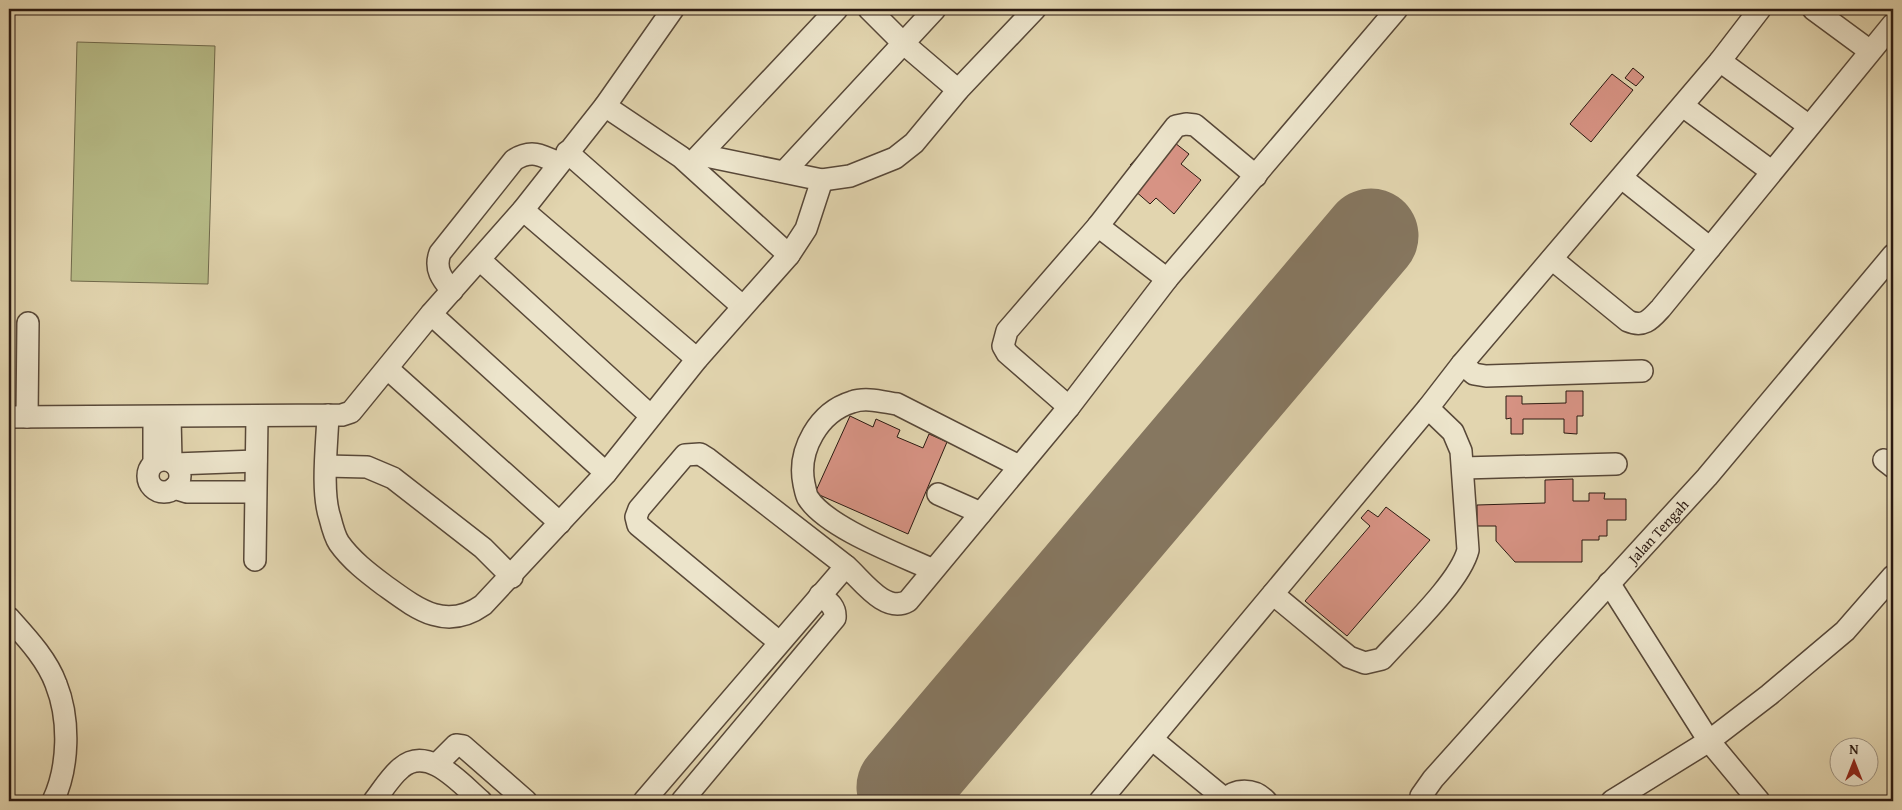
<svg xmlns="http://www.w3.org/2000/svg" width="1902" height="810" viewBox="0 0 1902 810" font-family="'Gentium Book Plus',serif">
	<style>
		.green { fill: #b7bc88; stroke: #706a4c }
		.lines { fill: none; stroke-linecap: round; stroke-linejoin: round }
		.runway { stroke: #867760; stroke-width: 95 }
		.building { fill: #d79384; stroke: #2a1911 }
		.minor-casing { stroke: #584838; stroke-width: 24 }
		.minor { stroke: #ece4cb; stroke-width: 21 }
		.labels { text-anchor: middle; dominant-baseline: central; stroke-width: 5; stroke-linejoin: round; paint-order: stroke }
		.street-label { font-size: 15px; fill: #2a1911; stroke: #ece4cb }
	</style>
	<rect width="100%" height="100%" fill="#e2d5af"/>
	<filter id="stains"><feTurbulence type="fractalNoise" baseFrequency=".004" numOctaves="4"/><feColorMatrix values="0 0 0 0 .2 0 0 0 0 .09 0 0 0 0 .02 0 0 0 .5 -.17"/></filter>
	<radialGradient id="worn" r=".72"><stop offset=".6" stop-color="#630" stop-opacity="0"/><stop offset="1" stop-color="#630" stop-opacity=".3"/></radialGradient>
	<path class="green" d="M 77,42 L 215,46 L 208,284 L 71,281 Z"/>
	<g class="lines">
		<path class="runway" d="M 904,787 L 1371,236"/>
	</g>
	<g class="building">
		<path d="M 1633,68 L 1644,77 L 1636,86 L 1625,78 Z"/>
		<path d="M 1612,74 L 1633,90 L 1591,142 L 1570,124 Z"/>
		<path d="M 1152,142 L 1175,143 L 1189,154 L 1181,164 L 1201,180 L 1174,214 L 1156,198 L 1150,204 L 1134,190 L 1145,179 L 1130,165 Z"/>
		<path d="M 1566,391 L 1583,391 L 1583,416 L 1577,416 L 1577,434 L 1564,433 L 1564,419 L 1523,419 L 1523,434 L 1511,434 L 1511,418 L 1506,419 L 1506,396 L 1522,396 L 1522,404 L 1566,403 Z"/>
		<path d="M 850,416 L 873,427 L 876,419 L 900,430 L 897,437 L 923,448 L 929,434 L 947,442 L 908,534 L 815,493 Z"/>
		<path d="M 1573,479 L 1573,501 L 1589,501 L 1589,493 L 1605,493 L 1604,499 L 1626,499 L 1626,520 L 1607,520 L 1607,536 L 1599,536 L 1599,540 L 1582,540 L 1582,562 L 1515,562 L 1496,541 L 1496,526 L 1477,526 L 1477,505 L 1545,503 L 1545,480 Z"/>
		<path d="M 1386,507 L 1430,540 L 1347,636 L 1305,601 L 1370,526 L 1361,518 L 1368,510 L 1378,517 Z"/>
	</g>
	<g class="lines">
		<defs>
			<g id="minor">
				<path d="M 869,9 L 903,43 L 958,90"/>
				<path d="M 1813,9 L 1870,51"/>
				<path d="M 1720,61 L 1809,126"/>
				<path d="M 605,106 L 681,157 L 789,255"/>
				<path d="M 1683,106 L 1771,171"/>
				<path d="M 567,152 L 742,306"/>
				<path d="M 694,161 L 837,9"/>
				<path d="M 785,171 L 935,9"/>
				<path d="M 1622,178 L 1710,248"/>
				<path d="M 822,180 L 850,176 L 895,158 L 914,143 L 958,90 L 1035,9"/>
				<path d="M 523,210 L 697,359"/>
				<path d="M 1098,226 L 1176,126 L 1186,124 L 1195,125 L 1256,176"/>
				<path d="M 1552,259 L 1628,321 C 1644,328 1651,319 1661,308 L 1893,24"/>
				<path d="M 480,260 L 651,416"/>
				<path d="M 452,291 C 442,279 434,269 440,253 L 514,160 C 531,149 542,155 558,163"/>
				<path d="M 431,314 L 606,473"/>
				<path d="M 1462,364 L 1474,374 L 1486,376 L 1642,371"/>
				<path d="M 388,369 L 560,523"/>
				<path d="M 1069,407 L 1007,353 L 1003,346 L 1007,331 L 1098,226 L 1167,279"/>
				<path d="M 328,415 C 327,444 321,492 330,518 C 332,526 335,537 339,543 C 351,560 368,573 384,585 C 416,608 445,632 483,605 L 606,473 L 697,359 L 789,255 L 806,229 L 822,180 L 701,155"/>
				<path d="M 9,417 L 342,415 L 351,412 L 431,314 L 523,210 L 605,106 L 673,9"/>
				<path d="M 27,417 L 28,323"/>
				<path d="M 154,417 L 154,462"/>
				<path d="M 170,417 L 171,461"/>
				<circle cx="164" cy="476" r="16"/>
				<path d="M 1884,460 L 1893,467"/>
				<path d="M 175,464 L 256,461"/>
				<path d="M 326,466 L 367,467 L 393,478 L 483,548 L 512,577"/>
				<path d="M 1463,468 L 1616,464"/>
				<path d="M 174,488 L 187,492 L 255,492"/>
				<path d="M 938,494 L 981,513"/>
				<path d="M 255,560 L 257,417"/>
				<path d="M 933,570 C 901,555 827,528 808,498 C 806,495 805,488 804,484 C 797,450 819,412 852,402 C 866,397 883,402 897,404 L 1019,466"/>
				<path d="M 1609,583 L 1709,741 L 1759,801"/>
				<path d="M 1273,594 L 1349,657 L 1365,663 L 1382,659 C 1405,633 1460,582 1468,550 L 1461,451 L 1453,432 L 1428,408"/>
				<path d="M 9,618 C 26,637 47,659 56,684 C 70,719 69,767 53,801"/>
				<path d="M 779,642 L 638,525 L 636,517 L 639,509 L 685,455 L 700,454 L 708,459 L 846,566"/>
				<path d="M 1153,740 L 1225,799"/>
				<path d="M 437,764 L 456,745 L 463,746 L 526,801"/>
				<path d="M 374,801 C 382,791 390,777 401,768 C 428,744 461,784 481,801"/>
				<path d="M 644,801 L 846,566 C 862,580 885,614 908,601 L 1069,407 L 1167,279 L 1397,9"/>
				<path d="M 682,801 L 835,618 C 836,607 829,602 820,595"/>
				<path d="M 1100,801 L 1428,408 L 1462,364 L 1720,61 L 1760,9"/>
				<path d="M 1223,801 C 1235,788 1254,788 1266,801"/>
				<path id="s1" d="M 1423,801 L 1421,796 L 1433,779 L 1545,654 L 1707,477 L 1893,255"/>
				<path d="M 1612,801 L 1709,741 L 1769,695 L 1845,631 L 1893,576"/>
			</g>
		</defs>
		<use href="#minor" class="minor-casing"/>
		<use href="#minor" class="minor"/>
	</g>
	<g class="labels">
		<g class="street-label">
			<text stroke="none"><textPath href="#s1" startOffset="361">Jalan Tengah</textPath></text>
		</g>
	</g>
	<rect width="1902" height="810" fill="none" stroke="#e2d5af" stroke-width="30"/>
	<rect x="10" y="10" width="1882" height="790" fill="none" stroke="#2a1911" stroke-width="2.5"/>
	<rect x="15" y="15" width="1872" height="780" fill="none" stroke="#2a1911"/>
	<g transform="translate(1854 762)"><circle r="24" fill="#ece4cb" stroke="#9e9381"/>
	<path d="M0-4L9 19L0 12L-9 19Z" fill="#8f2418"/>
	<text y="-8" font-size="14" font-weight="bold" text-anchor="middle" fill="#2a1911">N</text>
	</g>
	<rect width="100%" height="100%" filter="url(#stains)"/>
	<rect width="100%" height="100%" fill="url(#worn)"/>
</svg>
